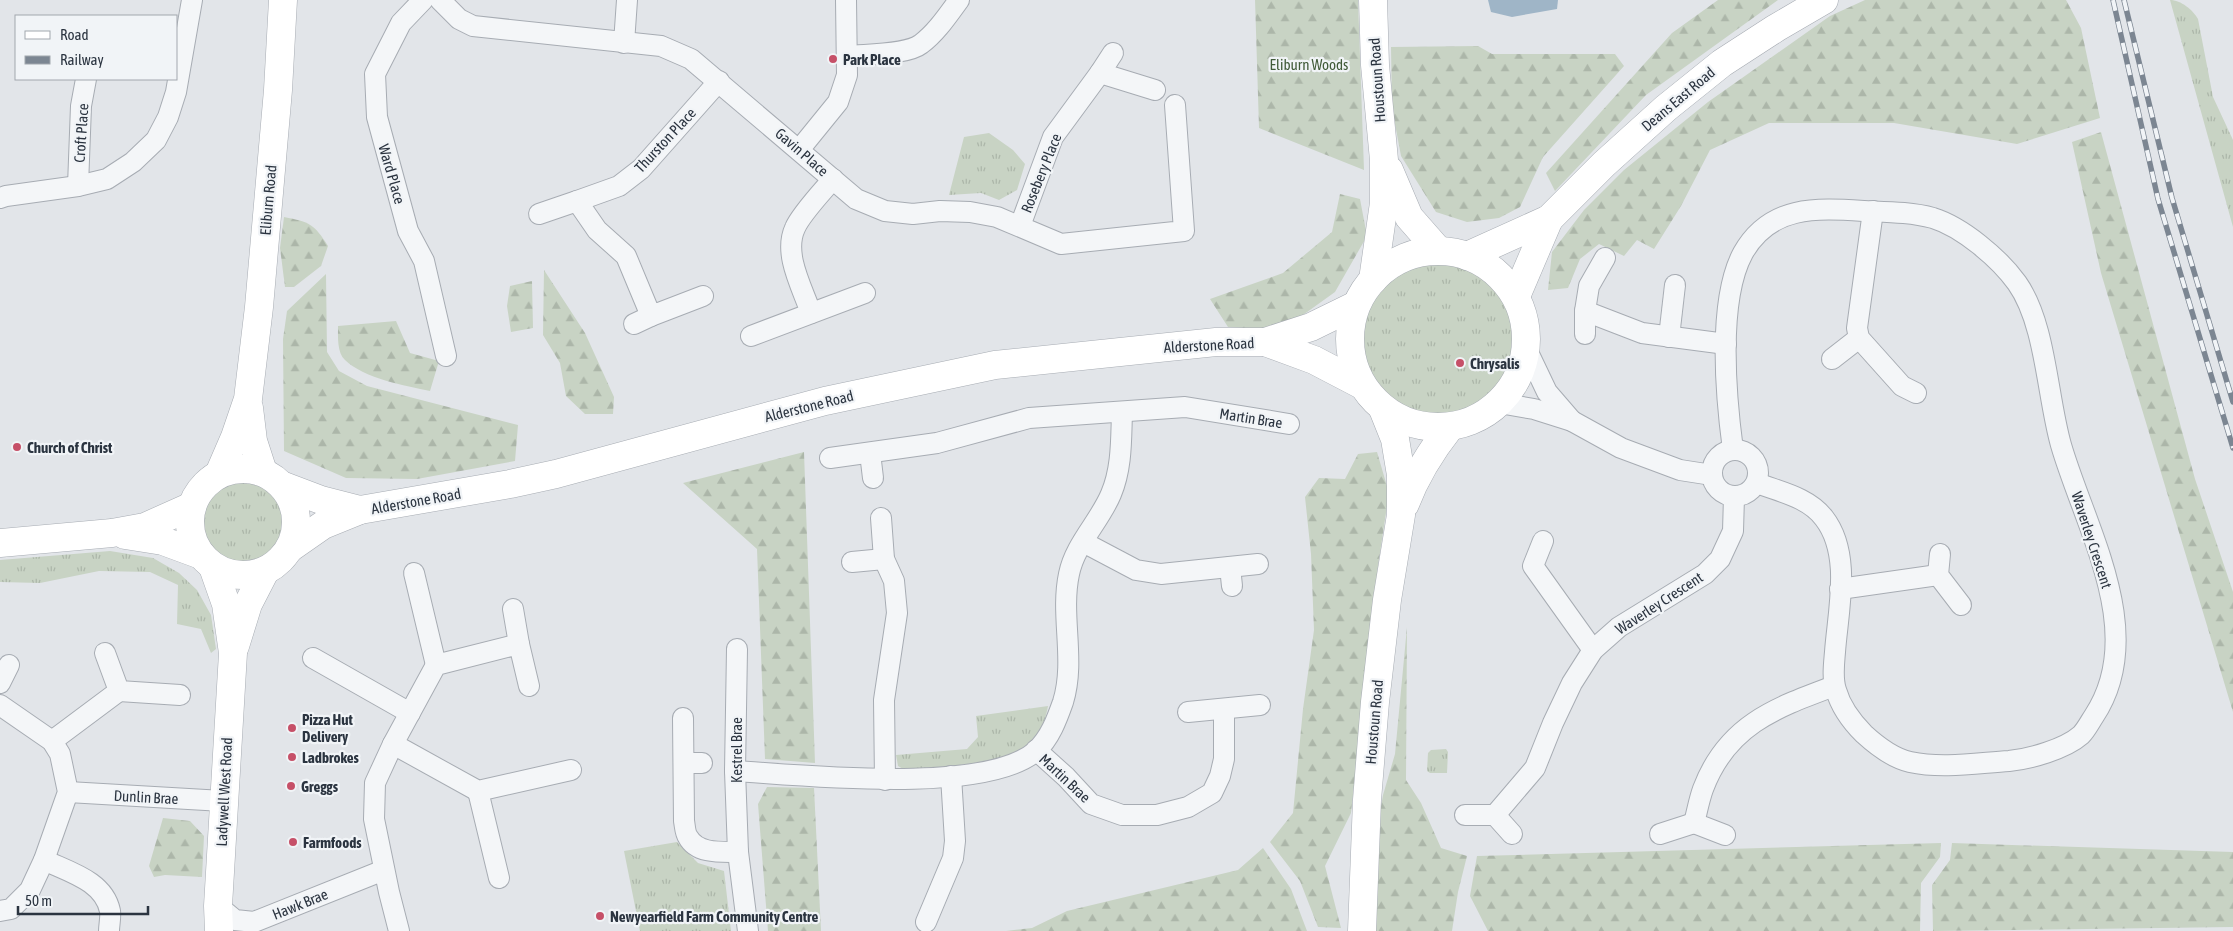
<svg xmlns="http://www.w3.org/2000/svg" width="2233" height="931" viewBox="0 0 2233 931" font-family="'Asap Condensed',sans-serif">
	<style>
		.grass { fill: url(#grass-tufts) }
		.forest { fill: url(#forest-firs) }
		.water { fill: #9fb5c7 }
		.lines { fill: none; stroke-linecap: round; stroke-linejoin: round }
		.street-casing { stroke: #a7acb3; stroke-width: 22 }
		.secondary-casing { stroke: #a7acb3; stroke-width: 29 }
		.street { stroke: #f4f6f8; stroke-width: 20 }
		.secondary { stroke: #fff; stroke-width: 28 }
		.rail-casing { stroke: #7c8692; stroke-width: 5.5 }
		.rail { stroke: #f1f4f7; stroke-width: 4; stroke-dasharray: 11; stroke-linecap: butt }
		.poi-dot { fill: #c65068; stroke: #f1f4f7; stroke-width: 2 }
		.labels { text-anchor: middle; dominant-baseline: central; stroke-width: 4.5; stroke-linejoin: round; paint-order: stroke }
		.poi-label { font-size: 15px; font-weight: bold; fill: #2b3440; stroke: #f1f4f7; text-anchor: start }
		.park-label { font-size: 15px; fill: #415b39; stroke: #f1f4f7 }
		.street-label { font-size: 15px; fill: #2b3440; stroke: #f1f4f7 }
	</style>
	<defs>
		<pattern id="grass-tufts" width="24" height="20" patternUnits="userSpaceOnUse" patternTransform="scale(1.25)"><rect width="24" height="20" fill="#c8d3c4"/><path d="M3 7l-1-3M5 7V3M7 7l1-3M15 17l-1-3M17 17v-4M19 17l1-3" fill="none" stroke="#acb6a9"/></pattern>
		<pattern id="forest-firs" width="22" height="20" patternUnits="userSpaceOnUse" patternTransform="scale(1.25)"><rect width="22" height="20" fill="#c8d3c4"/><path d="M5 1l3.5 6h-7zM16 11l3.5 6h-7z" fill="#acb6a9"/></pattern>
	</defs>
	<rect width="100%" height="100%" fill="#e2e5e9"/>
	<g class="grass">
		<path d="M 2170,0 C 2181,0 2193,10 2198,19 L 2213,97 L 2233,140 L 2233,227 Z"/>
		<path d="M 989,133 L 1013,150 L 1025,164 L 1017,190 L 999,200 L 981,193 L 949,195 L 964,137 Z"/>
		<circle cx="1437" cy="340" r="78"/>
		<circle cx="244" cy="521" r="46"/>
		<path d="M 110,551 L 153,558 L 179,573 L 197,590 L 211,615 L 216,649 L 211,653 L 201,629 L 177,624 L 178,585 L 150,572 L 99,571 L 40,583 L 0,582 L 0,560 Z"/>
		<path d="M 1048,706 C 1046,717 1043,726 1037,735 C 1016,766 940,766 905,770 L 898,766 L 896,755 L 967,749 L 978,737 L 976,716 Z"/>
		<path d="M 1446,749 L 1448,752 L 1447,773 L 1430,773 L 1427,771 L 1428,753 L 1431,750 Z"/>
		<path d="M 677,842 L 698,863 L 724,871 L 731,931 L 640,931 L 624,851 Z"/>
	</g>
	<g class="forest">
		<path d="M 1255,0 L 1358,0 L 1364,170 L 1259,128 Z"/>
		<path d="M 1718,0 L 1778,0 L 1646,95 L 1555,191 L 1546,173 L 1672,33 Z"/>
		<path d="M 1865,0 L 2066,0 L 2081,28 L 2100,118 L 2017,144 L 1894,123 L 1769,123 L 1710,150 L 1681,206 L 1654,249 L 1637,240 L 1624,256 L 1599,244 L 1580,259 L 1568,288 L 1548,290 L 1552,252 L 1584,210 L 1624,170 L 1708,102 L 1830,16 Z"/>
		<path d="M 1478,46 L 1492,54 L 1615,54 L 1624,66 L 1543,157 L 1520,207 L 1499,218 L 1467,222 L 1436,212 L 1401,156 L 1392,108 L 1391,47 Z"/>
		<path d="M 2101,132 L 2195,479 L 2233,592 L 2233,712 L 2101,273 L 2072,142 Z"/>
		<path d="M 1340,194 L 1360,199 L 1367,236 L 1335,292 L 1282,330 L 1228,327 L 1210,299 L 1283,273 L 1332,232 Z"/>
		<path d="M 284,217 C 310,222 314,224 328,246 L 321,266 L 294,287 L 285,287 L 280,248 Z"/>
		<path d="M 544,270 L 585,333 L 614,397 L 613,414 L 585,414 L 566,396 L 560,363 L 543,335 Z"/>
		<path d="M 326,274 L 327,352 L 339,371 L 367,386 L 518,425 L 515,461 L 417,479 L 346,478 L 284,451 L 283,339 L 287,311 Z"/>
		<path d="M 532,281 L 533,328 L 511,332 L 507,306 L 510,286 Z"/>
		<path d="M 396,321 L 410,353 L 439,361 L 430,391 C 406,386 363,378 345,360 C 337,353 338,337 338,326 Z"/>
		<path d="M 804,452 L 815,763 L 765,759 L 757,549 L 683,483 Z"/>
		<path d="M 1377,452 L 1389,493 L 1378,566 L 1351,813 L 1325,866 L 1341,928 L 1318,927 L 1300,881 L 1270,842 L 1293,813 L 1303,709 L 1314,630 L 1311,554 L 1305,497 L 1319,478 L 1345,479 L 1358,454 Z"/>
		<path d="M 1407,627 L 1406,780 L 1421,803 L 1441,848 L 1467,856 L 1458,892 L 1452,931 L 1375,931 L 1375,840 L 1383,795 L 1395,754 Z"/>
		<path d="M 767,787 L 814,788 L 821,931 L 768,931 L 758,804 Z"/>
		<path d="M 163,818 L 190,821 L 204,836 L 202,877 L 165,875 L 154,877 L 149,866 Z"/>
		<path d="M 1941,843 L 1940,857 L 1921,883 L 1920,931 L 1488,931 L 1470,896 L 1477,856 Z"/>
		<path d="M 1952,843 L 2233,852 L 2233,927 L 1933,931 L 1932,885 L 1950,860 Z"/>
		<path d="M 1263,848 L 1291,889 L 1307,931 L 1006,931 L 1032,928 L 1067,911 L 1238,870 Z"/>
	</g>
	<path class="water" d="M 1488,0 L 1558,0 L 1557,9 L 1512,17 L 1491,12 Z"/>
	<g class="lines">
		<defs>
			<g id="street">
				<path d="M 423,0 L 401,23 L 375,74 L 377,117 L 408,231 L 424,261 L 446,356"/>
				<path d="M 440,0 L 459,19 L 473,26 L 661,46 L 691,59 L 856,199 L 885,211 L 913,214 L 940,211 L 970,212 L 997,217 L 1061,244 L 1184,231 L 1175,105"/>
				<path d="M 624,43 L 627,0"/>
				<path d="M 848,56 C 866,54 907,55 921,44 C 936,33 948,15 959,0"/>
				<path d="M 1100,73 L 1113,53"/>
				<path d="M 799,150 L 838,102 L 847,75 L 846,0"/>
				<path d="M 78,186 L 81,106 L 86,79"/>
				<path d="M 0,198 L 6,196 L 78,186 L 107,179 L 133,162 L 156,140 L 168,117 L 176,92 L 192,0"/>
				<path d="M 1873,211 L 1857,328 L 1859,338 L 1902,386 L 1916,393"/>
				<path d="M 539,214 L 577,201"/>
				<path d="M 1020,226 L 1053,137 L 1100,73 L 1155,90"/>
				<path d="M 1605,258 L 1589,286 L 1585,311 L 1642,333 L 1726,344"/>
				<path d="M 703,296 L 651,316 L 626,256 L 597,230 L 577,201 L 619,186 L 641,169 L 719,81"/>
				<path d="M 811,313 C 802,287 783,254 795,228 C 801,214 822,192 833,179"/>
				<path d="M 634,324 L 651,316"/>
				<path d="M 1585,334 L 1585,311"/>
				<path d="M 751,336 L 865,293"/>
				<path d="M 1669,337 L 1675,285"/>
				<path d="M 1526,348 L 1547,392 L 1572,421"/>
				<path d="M 1832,359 L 1859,338"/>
				<path d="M 1499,403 L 1534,409 L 1572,421 L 1621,448 L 1680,470 L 1712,475"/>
				<circle cx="1735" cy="473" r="23"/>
				<path d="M 1733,450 C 1726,398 1717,301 1743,253 C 1770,205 1816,208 1864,211 C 1887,212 1911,212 1933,218 C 1962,227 1999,258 2017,283 C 2046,324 2047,396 2061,445 C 2085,528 2149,633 2094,716 C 2090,722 2086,730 2081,735 C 2065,749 2030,759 2009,761 C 1977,763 1942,769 1910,762 C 1893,758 1877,746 1864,734 C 1851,721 1841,708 1836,690 C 1832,678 1834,664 1835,652 C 1838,610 1852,554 1824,518 C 1808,497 1780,492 1757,483"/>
				<path d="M 870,453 L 873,478"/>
				<path d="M 830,458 L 937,443 L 1029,418 L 1185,407 L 1289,424"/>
				<path d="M 881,518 L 884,559 L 894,581 L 897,613 L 884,700 L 885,780"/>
				<path d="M 1543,541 L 1533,566 L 1593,650"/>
				<path d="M 1083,542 L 1136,570 L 1161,574 L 1258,564"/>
				<path d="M 1940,554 L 1938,575 L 1961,605"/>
				<path d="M 852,562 L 884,559"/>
				<path d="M 1230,567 L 1232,586"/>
				<path d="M 414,573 L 436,665"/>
				<path d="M 1840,589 L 1938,575"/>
				<path d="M 513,609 L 519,644"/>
				<path d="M 737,649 L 735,771 L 738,852 L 748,931"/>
				<path d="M 105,653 L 119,691 L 180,695"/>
				<path d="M 313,658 L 410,713"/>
				<path d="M 0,683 L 9,665"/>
				<path d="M 0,705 L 52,741 L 60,754 L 68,792 L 44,860 L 30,890 L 11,909 L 0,911"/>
				<path d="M 1188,712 L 1260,705"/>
				<path d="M 683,718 L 684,821 C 685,826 685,833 688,837 C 697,854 721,852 738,852"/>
				<path d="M 52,741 L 119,691"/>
				<path d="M 393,744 L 478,791 L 571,770"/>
				<path d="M 1036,750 L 1066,777 L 1091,804 L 1122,815 L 1157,815 L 1188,807 L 1212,793 L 1220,776 L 1224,759 L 1224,709"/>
				<path d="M 684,763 L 702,763"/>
				<path d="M 735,771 C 802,775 985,795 1036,751 C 1050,738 1057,719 1063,702 C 1076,660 1060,616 1069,574 C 1075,544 1100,521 1111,494 C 1122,468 1121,440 1122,412"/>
				<path d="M 478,791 L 499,878"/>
				<path d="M 68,792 L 223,801"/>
				<path d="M 1465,815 L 1495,815 L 1512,834"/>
				<path d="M 1495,815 L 1535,768 L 1553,723 L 1572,683 L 1593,650 L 1619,627 L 1705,574 L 1720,559 L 1733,531 L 1734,497"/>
				<path d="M 1660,834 L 1694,823"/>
				<path d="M 1725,835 L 1694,823 C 1697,812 1699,800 1703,789 C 1727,725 1775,708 1834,686"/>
				<path d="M 44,860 C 69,872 104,881 110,911 C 111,917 109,925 109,931"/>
				<path d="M 218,906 L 235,920 L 254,922 L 384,870"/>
				<path d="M 926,922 L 953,858 L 955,841 L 951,776"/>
				<path d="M 399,931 L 389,892 L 374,819 L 375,783 L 393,744 L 436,665 L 519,644 L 529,686"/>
			</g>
			<g id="secondary">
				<path d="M 1373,0 L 1375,65 L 1384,160 L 1384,203 L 1373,280"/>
				<path d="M 1389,170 L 1409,217 L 1438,250"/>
				<circle cx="1438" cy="339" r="88"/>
				<path d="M 1467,256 L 1549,219 L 1604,164 L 1666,108 L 1722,63 L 1776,28 L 1824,0"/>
				<path d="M 1517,294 L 1549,219"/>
				<path d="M 1265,342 L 1314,360 L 1360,384"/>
				<path d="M 249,408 L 253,441 L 263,472"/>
				<circle cx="243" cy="522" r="53"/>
				<path d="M 219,474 L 235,437 L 248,399 L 259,307 L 278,90 L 283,0"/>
				<path d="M 284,486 L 321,500 L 360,510"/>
				<path d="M 1405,504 C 1416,475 1431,451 1450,427"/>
				<path d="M 125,535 L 163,541 L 201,555"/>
				<path d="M 0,543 L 112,533 L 145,527 L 192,506"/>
				<path d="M 290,548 L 323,525 L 360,510 L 510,484 L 556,474 L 825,401 L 995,365 L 1216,342 L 1265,342 L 1311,327 L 1354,306"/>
				<path d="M 213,567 L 226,604 L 233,653 L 218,906 L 219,931"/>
				<path d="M 235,646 L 248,604 L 265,571"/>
				<path d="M 1362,931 L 1367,800 L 1375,702 L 1387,600 L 1401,515 L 1401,475 L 1395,439 L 1383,409"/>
			</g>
		</defs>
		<use href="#street" class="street-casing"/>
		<use href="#secondary" class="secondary-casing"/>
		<use href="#street" class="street"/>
		<use href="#secondary" class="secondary"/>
		<defs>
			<g id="rail">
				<path d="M 2113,0 L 2158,199 L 2233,448"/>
				<path d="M 2124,0 L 2172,198 L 2233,402"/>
			</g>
		</defs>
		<use href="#rail" class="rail-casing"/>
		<use href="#rail" class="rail"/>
	</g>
	<g class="poi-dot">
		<circle cx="833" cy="59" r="5"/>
		<circle cx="1460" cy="363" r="5"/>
		<circle cx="17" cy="447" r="5"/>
		<circle cx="292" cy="728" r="5"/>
		<circle cx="292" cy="757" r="5"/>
		<circle cx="291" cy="786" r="5"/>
		<circle cx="293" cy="842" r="5"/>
		<circle cx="600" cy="916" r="5"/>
	</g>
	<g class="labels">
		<g class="poi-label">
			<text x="843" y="59">Park Place</text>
			<text x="1470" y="363">Chrysalis</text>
			<text x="27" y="447">Church of Christ</text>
			<text x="302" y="719">Pizza Hut<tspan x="302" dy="17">Delivery</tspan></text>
			<text x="302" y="757">Ladbrokes</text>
			<text x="301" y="786">Greggs</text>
			<text x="303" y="842">Farmfoods</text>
			<text x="610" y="916">Newyearfield Farm Community Centre</text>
		</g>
		<g class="park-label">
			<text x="1309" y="64">Eliburn Woods</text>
		</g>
		<g class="street-label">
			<text transform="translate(1377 80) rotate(-94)">Houstoun Road</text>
			<text transform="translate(1678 99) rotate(-40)">Deans East Road</text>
			<text transform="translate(81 133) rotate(-86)">Croft Place</text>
			<text transform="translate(665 140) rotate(-47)">Thurston Place</text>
			<text transform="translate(802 152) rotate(41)">Gavin Place</text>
			<text transform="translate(1041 173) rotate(-68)">Rosebery Place</text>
			<text transform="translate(392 174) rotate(74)">Ward Place</text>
			<text transform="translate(268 200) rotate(-85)">Eliburn Road</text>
			<text transform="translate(1209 345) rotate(-3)">Alderstone Road</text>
			<text transform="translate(809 406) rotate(-14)">Alderstone Road</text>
			<text transform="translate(1251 418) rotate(9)">Martin Brae</text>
			<text transform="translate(416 501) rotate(-10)">Alderstone Road</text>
			<text transform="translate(2092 540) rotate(72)">Waverley Crescent</text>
			<text transform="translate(1659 603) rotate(-33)">Waverley Crescent</text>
			<text transform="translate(1374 722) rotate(-85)">Houstoun Road</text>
			<text transform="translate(736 750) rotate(-90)">Kestrel Brae</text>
			<text transform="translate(1065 778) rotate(43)">Martin Brae</text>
			<text transform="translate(224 792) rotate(-87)">Ladywell West Road</text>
			<text transform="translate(146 797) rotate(3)">Dunlin Brae</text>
			<text transform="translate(300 904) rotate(-22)">Hawk Brae</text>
		</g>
	</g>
	<rect x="15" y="15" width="162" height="65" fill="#f1f4f7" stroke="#a2a7ae"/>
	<rect x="25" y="31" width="25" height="8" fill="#ffffff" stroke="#a2a7ae"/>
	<text x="60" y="40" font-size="15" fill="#2b3440">Road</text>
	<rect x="25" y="56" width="25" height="8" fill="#7c8692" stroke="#a2a7ae"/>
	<text x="60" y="65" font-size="15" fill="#2b3440">Railway</text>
	<path d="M18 906v8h130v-8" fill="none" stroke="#2b3440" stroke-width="2.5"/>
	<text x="25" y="906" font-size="15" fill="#2b3440" stroke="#f1f4f7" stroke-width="4" paint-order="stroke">50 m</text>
</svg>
